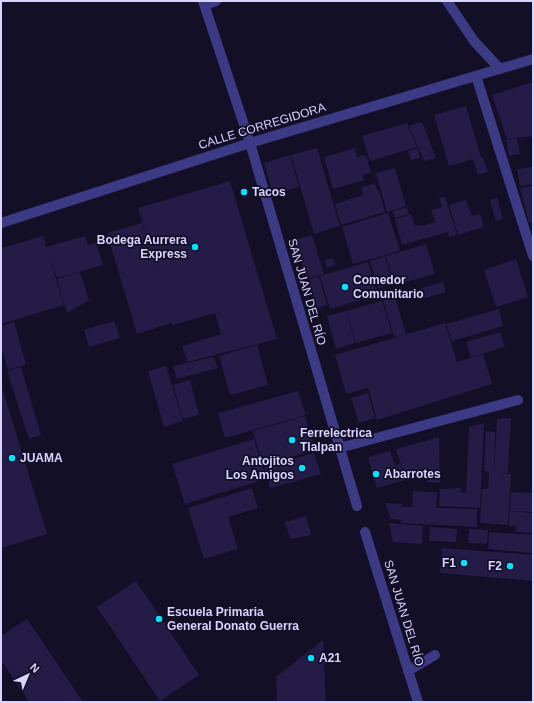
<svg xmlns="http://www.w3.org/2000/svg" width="534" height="703" viewBox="0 0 534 703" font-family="Helvetica,sans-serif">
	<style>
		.building { fill: #241b47 }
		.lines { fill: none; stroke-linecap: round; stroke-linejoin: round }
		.minor { stroke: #3d3a85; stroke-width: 10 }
		.poi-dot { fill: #00e5ff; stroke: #130f26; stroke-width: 1.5 }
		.labels { text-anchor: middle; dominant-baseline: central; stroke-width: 3.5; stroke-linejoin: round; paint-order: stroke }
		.street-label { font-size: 12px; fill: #d9d4ff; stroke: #130f26 }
		.poi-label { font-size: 12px; font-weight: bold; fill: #d9d4ff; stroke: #130f26; text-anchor: start }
	</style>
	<rect width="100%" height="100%" fill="#130f26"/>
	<g class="building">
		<path d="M 533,82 L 533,136 L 507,139 L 492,95 Z"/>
		<path d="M 466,106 L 481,157 L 483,157 L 488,172 L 478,175 L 473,159 L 449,166 L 434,115 Z"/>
		<path d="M 422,122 L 436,158 L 424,161 L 409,126 Z"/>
		<path d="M 407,123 L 417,147 L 370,161 L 362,136 Z"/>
		<path d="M 517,138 L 520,154 L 509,156 L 506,140 Z"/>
		<path d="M 317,148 L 340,226 L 314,234 L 291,155 Z"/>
		<path d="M 355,148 L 357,157 L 366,155 L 371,172 L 363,175 L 364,180 L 333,189 L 324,157 Z"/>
		<path d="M 418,148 L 420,158 L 411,160 L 408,151 Z"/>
		<path d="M 290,155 L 299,187 L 273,195 L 264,163 Z"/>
		<path d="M 533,167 L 533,184 L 520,186 L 517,169 Z"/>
		<path d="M 395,168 L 406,206 L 387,212 L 376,173 Z"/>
		<path d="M 230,181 L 277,339 L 188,362 L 182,346 L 221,334 L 215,313 L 173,325 L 172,323 L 137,334 L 107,233 L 142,223 L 158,276 L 138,208 Z"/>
		<path d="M 375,183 L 378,191 L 379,191 L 385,212 L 341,225 L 335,204 L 363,195 L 361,187 Z"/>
		<path d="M 533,186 L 533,222 L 529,223 L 520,188 Z"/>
		<path d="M 445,197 L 457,235 L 449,237 L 448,232 L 402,245 L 395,219 L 411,214 L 415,226 L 420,225 L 421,226 L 435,222 L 431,210 L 442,207 L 439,198 Z"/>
		<path d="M 497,198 L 503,219 L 496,221 L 490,200 Z"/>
		<path d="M 466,200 L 472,216 L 480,214 L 484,227 L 458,235 L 449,205 Z"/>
		<path d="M 407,207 L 409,214 L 395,218 L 393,211 Z"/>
		<path d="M 388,213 L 400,251 L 353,264 L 342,227 Z"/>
		<path d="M 312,235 L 324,274 L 307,279 L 295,240 Z"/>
		<path d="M 43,236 L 46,247 L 85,236 L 88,245 L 96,243 L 103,265 L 57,278 L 50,259 L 64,305 L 1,324 L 1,248 Z"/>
		<path d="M 426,244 L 435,274 L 394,285 L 386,256 Z"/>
		<path d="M 385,256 L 393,284 L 378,288 L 370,261 Z"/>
		<path d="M 333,258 L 335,265 L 327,268 L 325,260 Z"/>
		<path d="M 516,259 L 528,297 L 496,307 L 484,270 Z"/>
		<path d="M 368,262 L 378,295 L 330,309 L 320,276 Z"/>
		<path d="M 80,272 L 89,300 L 67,313 L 57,279 Z"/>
		<path d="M 319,276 L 327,305 L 317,308 L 308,280 Z"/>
		<path d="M 443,282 L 446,292 L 419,300 L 416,290 Z"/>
		<path d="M 395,297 L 406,334 L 394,337 L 383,300 Z"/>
		<path d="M 382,301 L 392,333 L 356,343 L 346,311 Z"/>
		<path d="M 499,309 L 503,326 L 452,341 L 446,324 Z"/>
		<path d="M 346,311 L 355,343 L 336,349 L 327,316 Z"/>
		<path d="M 114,321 L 120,338 L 89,347 L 84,330 Z"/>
		<path d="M 14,322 L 26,364 L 8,370 L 1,346 L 1,326 Z"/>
		<path d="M 445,323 L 457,362 L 483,354 L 492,384 L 377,420 L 368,388 L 346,394 L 335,355 Z"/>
		<path d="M 500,332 L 505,347 L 471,357 L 466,342 Z"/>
		<path d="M 257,345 L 268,385 L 230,395 L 219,356 Z"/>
		<path d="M 214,357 L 218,368 L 177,379 L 173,366 Z"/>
		<path d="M 166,366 L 183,421 L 164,427 L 148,371 Z"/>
		<path d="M 21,367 L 41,435 L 29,439 L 7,371 Z"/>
		<path d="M 190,380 L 199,415 L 183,419 L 173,385 Z"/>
		<path d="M 1,384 L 47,534 L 1,548 Z"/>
		<path d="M 298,391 L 306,415 L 225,438 L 218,413 Z"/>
		<path d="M 368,393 L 375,418 L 359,423 L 351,398 Z"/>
		<path d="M 305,416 L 315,450 L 263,465 L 253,431 Z"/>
		<path d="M 511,418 L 508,473 L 499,473 L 511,474 L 508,525 L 480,523 L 482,489 L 488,489 L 489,472 L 484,471 L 486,431 L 495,432 L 494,473 L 497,419 Z"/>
		<path d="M 484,423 L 480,508 L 439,506 L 440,489 L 461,488 L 460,492 L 466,493 L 469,427 Z"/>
		<path d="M 439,437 L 440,483 L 427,482 L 427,474 L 406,480 L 396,449 Z"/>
		<path d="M 254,439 L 266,479 L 185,504 L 172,464 Z"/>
		<path d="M 390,451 L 395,465 L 400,464 L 405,480 L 377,488 L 368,457 Z"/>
		<path d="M 314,453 L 321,474 L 270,488 L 264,467 Z"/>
		<path d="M 252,488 L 258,508 L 228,517 L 238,549 L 204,559 L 188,508 Z"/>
		<path d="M 413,491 L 437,492 L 436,508 L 477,509 L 477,527 L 401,523 L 401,520 L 391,519 L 385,503 L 402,504 L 402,507 L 412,507 Z"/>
		<path d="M 511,492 L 533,493 L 533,512 L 510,511 Z"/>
		<path d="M 510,511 L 533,513 L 533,533 L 516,532 L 516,526 L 509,526 Z"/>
		<path d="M 306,516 L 311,535 L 290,539 L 285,522 Z"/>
		<path d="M 389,523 L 423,526 L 422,544 L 393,542 Z"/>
		<path d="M 430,527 L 457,529 L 456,542 L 429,541 Z"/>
		<path d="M 469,529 L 488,530 L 487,544 L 468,543 Z"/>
		<path d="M 489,532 L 533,535 L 533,553 L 488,549 Z"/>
		<path d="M 442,548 L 533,555 L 533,581 L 440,573 Z"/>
		<path d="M 136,581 L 199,675 L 160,701 L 97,607 Z"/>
		<path d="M 27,619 L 83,702 L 29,702 L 1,660 L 1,636 Z"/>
		<path d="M 323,640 L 326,702 L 277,702 L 276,677 Z"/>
	</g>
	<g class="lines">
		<g class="minor">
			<path d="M 203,1 L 250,143 L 357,506"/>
			<path d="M 447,1 L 474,41 L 500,69"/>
			<path d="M 205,5 L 216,1"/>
			<path d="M 476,76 L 533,256"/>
			<path d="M 1,223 L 250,143 L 533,59"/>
			<path d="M 339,448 L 518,400"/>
			<path d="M 365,532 L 418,702"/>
			<path d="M 408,671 L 435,655"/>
		</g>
	</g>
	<g class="poi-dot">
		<circle cx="244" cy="192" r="4"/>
		<circle cx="195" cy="247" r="4"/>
		<circle cx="345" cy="287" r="4"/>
		<circle cx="292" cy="440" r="4"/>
		<circle cx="12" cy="458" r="4"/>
		<circle cx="302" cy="468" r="4"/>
		<circle cx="376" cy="474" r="4"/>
		<circle cx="464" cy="563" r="4"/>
		<circle cx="510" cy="566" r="4"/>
		<circle cx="159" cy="619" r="4"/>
		<circle cx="311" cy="658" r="4"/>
	</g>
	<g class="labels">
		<g class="street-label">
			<text transform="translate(262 126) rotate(-17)">CALLE CORREGIDORA</text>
			<text transform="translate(307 292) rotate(74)">SAN JUAN DEL RÍO</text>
			<text transform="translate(404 613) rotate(73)">SAN JUAN DEL RÍO</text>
		</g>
		<g class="poi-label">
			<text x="252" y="192">Tacos</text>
			<text x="187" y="240" text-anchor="end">Bodega Aurrera<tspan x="187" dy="14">Express</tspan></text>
			<text x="353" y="280">Comedor<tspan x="353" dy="14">Comunitario</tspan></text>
			<text x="300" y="433">Ferrelectrica<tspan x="300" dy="14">Tlalpan</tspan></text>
			<text x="20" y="458">JUAMA</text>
			<text x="294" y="461" text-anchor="end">Antojitos<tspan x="294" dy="14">Los Amigos</tspan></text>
			<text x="384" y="474">Abarrotes</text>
			<text x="456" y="563" text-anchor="end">F1</text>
			<text x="502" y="566" text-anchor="end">F2</text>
			<text x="167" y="612">Escuela Primaria<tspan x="167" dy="14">General Donato Guerra</tspan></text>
			<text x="319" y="658">A21</text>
		</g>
	</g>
	<rect width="534" height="703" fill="none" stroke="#d9d4ff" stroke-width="4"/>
	<g transform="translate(28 675) rotate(44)" stroke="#130f26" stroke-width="3" paint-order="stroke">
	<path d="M0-3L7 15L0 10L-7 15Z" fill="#d9d4ff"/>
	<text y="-6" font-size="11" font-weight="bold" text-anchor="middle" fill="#d9d4ff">N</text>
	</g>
</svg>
